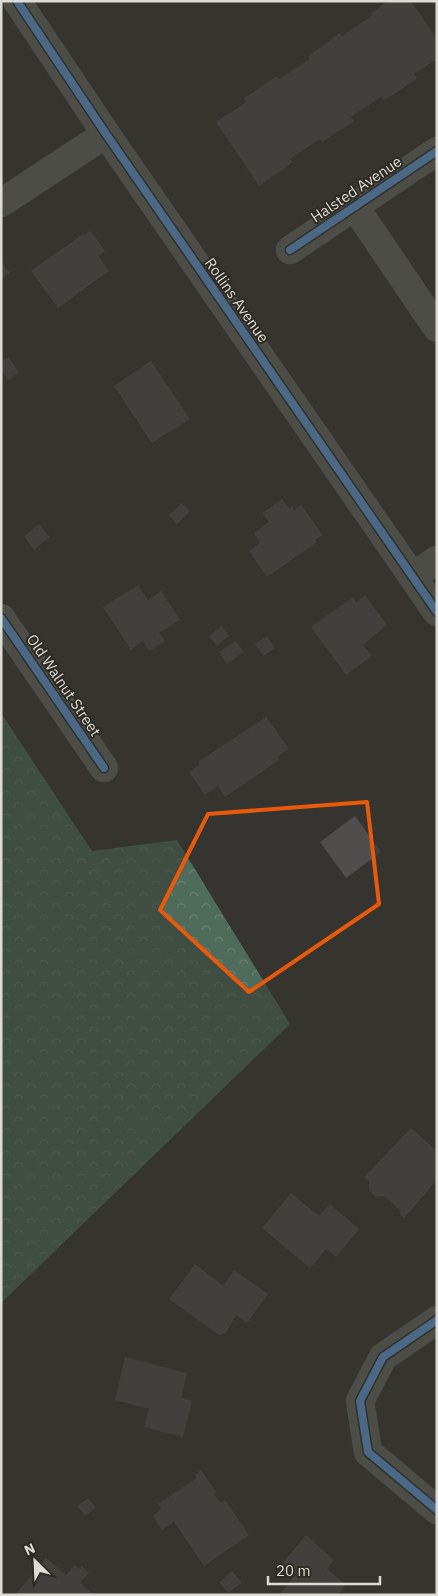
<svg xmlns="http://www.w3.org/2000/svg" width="438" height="1596" viewBox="0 0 438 1596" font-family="'IBM Plex Sans',sans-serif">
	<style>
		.forest { fill: url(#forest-crowns) }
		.building { fill: #504e4d }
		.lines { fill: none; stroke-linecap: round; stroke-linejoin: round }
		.minor-casing { stroke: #53514e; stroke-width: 29 }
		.minor { stroke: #6c6b67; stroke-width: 28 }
		.cycleway-casing { stroke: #2e2b23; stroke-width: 11 }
		.cycleway { stroke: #66a8f1; stroke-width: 8 }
		.marked { fill: none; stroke: #e8590c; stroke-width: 4; stroke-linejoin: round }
		.labels { text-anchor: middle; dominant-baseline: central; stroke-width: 4; stroke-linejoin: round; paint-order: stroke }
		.street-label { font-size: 15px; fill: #dddbd6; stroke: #2e2b23 }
	</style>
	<defs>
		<pattern id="forest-crowns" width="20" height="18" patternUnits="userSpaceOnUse" patternTransform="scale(1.25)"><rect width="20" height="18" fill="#4f6b5b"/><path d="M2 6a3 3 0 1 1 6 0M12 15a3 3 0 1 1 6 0" fill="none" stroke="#688072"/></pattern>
	</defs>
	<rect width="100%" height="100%" fill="#353430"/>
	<path class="forest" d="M 1,713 L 92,851 L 177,840 L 290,1024 L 1,1303 Z"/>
	<g class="building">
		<path d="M 388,1 L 411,1 L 437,39 L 437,59 L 414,74 L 417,78 L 415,80 L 385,100 L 381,97 L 351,117 L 354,121 L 322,142 L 320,139 L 290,159 L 292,162 L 289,165 L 259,186 L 216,122 L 246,102 L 244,98 L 277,76 L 279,79 L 310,59 L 308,56 L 340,33 L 342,36 L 372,16 L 370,14 Z"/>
		<path d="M 91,231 L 105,251 L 98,256 L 109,271 L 58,308 L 31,271 L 83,234 L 84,235 Z"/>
		<path d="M 1,261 L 10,273 L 1,279 Z"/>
		<path d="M 9,357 L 19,373 L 8,380 L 1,369 L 1,361 Z"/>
		<path d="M 151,361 L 190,419 L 152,443 L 114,386 Z"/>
		<path d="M 282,499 L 289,508 L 292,506 L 294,510 L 301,505 L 323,535 L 315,540 L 317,542 L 267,577 L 249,551 L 260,543 L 254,533 L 269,522 L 262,513 Z"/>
		<path d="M 182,503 L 190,511 L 177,524 L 169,515 Z"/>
		<path d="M 39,524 L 50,537 L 34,550 L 24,536 Z"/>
		<path d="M 138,585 L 148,600 L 161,591 L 180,620 L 159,633 L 165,641 L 149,651 L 143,641 L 131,650 L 103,607 Z"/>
		<path d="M 365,595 L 387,625 L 363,645 L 372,656 L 346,675 L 311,627 L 353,597 L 356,602 Z"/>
		<path d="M 221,626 L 229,636 L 217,646 L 209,636 Z"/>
		<path d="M 267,636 L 275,648 L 263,656 L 255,644 Z"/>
		<path d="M 236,641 L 244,652 L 227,664 L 219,652 Z"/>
		<path d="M 266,717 L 289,749 L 278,756 L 279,760 L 225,797 L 218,786 L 205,795 L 189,772 L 200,764 L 198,762 Z"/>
		<path d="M 355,816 L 381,852 L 346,878 L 320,842 Z"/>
		<path d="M 411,1128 L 437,1151 L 437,1180 L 404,1218 L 399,1213 L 401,1211 L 384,1196 L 376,1197 L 369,1190 L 369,1181 L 364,1177 Z"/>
		<path d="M 291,1193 L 319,1216 L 330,1204 L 359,1229 L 336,1257 L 326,1249 L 310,1268 L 262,1228 Z"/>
		<path d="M 195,1264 L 223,1286 L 234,1270 L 268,1294 L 247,1323 L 236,1315 L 226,1333 L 219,1335 L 169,1299 Z"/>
		<path d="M 125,1357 L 187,1373 L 181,1398 L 192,1401 L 183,1437 L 144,1427 L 149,1409 L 115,1400 Z"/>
		<path d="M 201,1470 L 216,1492 L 214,1494 L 221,1503 L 225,1500 L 249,1535 L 204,1566 L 174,1522 L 162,1530 L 153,1516 L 161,1509 L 158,1504 L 197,1478 L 195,1475 Z"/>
		<path d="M 88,1498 L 96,1508 L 85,1516 L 77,1506 Z"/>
		<path d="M 306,1535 L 334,1560 L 327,1569 L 346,1585 L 338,1595 L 279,1595 L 296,1574 L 283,1563 Z"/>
		<path d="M 46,1558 L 66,1575 L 75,1565 L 80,1569 L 82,1566 L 89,1573 L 80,1583 L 94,1595 L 15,1595 Z"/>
		<path d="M 232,1571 L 242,1583 L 228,1593 L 219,1582 Z"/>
	</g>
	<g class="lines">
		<defs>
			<g id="minor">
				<path d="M 17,1 L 106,134 L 437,612"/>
				<path d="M 1,203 L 106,134"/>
				<path d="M 355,207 L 437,328"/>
				<path d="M 290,250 L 437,151"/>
				<path d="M 413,576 L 437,560"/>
				<path d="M 1,618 L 104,768"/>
				<path d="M 437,1320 L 383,1357 L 360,1401 L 368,1452 L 437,1510"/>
			</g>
		</defs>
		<use href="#minor" class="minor-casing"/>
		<use href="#minor" class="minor"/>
		<defs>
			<g id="cycleway">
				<path d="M 17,1 L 106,134 L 437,612"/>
				<path d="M 290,250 L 437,151"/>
				<path d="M 1,618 L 104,768"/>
				<path d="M 437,1320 L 383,1357 L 360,1401 L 368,1452 L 437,1510"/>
			</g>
		</defs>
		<use href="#cycleway" class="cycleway-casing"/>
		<use href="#cycleway" class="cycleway"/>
	</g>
	<path d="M0 0H438V1596H0ZM 367,802 L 379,904 L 249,992 L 160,910 L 208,814 Z" fill="#353430" fill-opacity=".55" fill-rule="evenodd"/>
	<path class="marked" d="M 367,802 L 379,904 L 249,992 L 160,910 L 208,814 Z"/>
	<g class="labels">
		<g class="street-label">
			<text transform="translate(356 189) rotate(-34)">Halsted Avenue</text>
			<text transform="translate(237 300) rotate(55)">Rollins Avenue</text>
			<text transform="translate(64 685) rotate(56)">Old Walnut Street</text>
		</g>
	</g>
	<rect width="438" height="1596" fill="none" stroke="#dddbd6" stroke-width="5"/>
	<g transform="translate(35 1561) rotate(336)" stroke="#2e2b23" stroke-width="4" paint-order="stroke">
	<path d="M0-4L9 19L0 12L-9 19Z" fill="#dddbd6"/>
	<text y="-8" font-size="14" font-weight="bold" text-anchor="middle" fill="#dddbd6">N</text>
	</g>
	<path d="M268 1576v8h112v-8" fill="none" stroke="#dddbd6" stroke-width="2.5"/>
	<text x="276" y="1576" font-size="15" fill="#dddbd6" stroke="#2e2b23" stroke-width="4" paint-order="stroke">20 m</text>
</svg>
